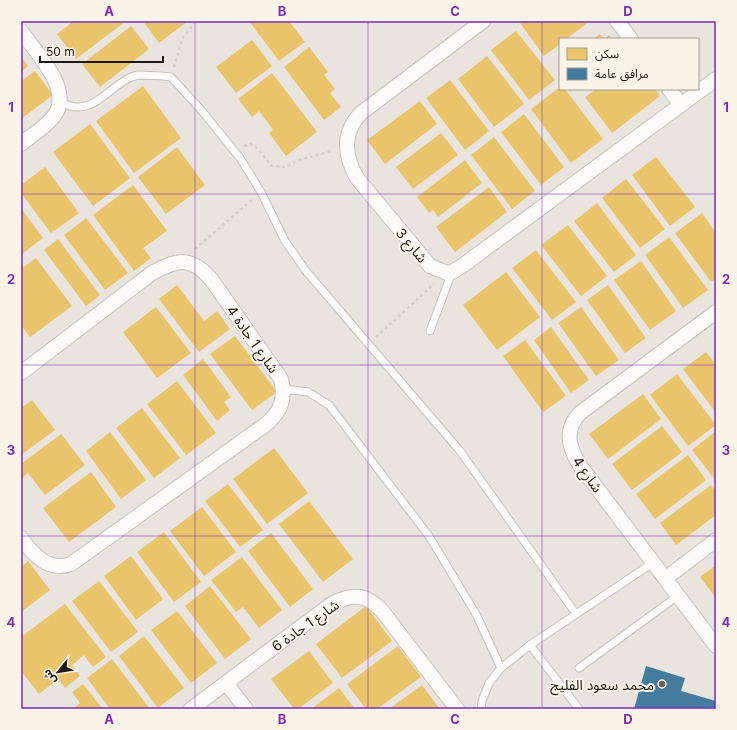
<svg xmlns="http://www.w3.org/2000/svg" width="737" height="730" viewBox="0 0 737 730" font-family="Inter,'Noto Sans Arabic',sans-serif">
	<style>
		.homes { fill: #e9c46a }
		.public { fill: #457b9d }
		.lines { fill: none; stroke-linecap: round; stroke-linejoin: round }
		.service-casing { stroke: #c5c2bd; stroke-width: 9 }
		.minor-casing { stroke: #c5c2bd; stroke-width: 16 }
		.path { stroke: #d3d2d0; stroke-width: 2.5; stroke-dasharray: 3 3; stroke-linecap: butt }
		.service { stroke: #fcfbfa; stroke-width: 7 }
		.minor { stroke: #fcfbfa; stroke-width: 14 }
		.grid { fill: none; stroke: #7b2cbf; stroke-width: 1; stroke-opacity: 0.55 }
		.poi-dot { fill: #63605b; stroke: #faf3e7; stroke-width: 1.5 }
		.labels { text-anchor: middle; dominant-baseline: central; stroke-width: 4; stroke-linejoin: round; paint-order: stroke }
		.street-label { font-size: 14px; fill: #1b1915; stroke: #faf3e7 }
		.poi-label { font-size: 14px; fill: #1b1915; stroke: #faf3e7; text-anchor: end }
		.neatline { fill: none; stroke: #7b2cbf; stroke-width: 1.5 }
		.grid-label { font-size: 13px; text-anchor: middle; font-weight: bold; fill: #7b2cbf }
	</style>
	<rect width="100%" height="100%" fill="#e9e5de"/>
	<g class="homes">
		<path d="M 74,21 L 126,21 L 76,59 L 57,34 Z"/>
		<path d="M 143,21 L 188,21 L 159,43 Z"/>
		<path d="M 249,21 L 289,21 L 305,42 L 279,61 Z"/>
		<path d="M 523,21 L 590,21 L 566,39 L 560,39 L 560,44 L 544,56 L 520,23 Z"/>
		<path d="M 131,26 L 149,49 L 100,87 L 82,64 Z"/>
		<path d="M 516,31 L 555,80 L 529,100 L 491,50 Z"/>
		<path d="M 600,34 L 604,39 L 609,35 L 612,39 L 593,39 Z"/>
		<path d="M 252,40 L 272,66 L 236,93 L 216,67 Z"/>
		<path d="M 309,47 L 328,72 L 324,75 L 335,89 L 330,93 L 341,107 L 324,120 L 284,67 Z"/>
		<path d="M 487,56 L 524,104 L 494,127 L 458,79 Z"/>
		<path d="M 21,57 L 28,66 L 21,72 Z"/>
		<path d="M 35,71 L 53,95 L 21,119 L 21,81 Z"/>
		<path d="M 272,73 L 317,132 L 286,156 L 269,133 L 273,130 L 259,111 L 252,117 L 238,99 Z"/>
		<path d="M 450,80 L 489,131 L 465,150 L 426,98 Z"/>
		<path d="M 143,86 L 181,138 L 134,173 L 96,121 Z"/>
		<path d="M 560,87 L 560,89 L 565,89 L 603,139 L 571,163 L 531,109 Z"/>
		<path d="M 596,89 L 655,89 L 660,96 L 612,133 L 585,97 Z"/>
		<path d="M 420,101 L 437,124 L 385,164 L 367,140 Z"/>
		<path d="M 524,114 L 564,167 L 541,185 L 501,132 Z"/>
		<path d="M 90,124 L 130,178 L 93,206 L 53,152 Z"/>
		<path d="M 441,133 L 458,155 L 413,189 L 396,167 Z"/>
		<path d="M 494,137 L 535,191 L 512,209 L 471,155 Z"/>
		<path d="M 177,147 L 205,185 L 166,214 L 138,177 Z"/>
		<path d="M 656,157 L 695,207 L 670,226 L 632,175 Z"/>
		<path d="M 465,160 L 482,183 L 438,217 L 433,210 L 429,213 L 417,197 Z"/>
		<path d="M 45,167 L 79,213 L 51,233 L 21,193 L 21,185 Z"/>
		<path d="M 626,179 L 665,229 L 640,248 L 602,198 Z"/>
		<path d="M 133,185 L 167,231 L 143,248 L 151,258 L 134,271 L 93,215 Z"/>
		<path d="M 489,187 L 507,212 L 455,252 L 436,227 Z"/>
		<path d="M 597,203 L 636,255 L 614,272 L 574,221 Z"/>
		<path d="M 21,208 L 43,238 L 21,255 Z"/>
		<path d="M 702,213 L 716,233 L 716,279 L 711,282 L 675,233 Z"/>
		<path d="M 86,218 L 128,273 L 105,290 L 64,235 Z"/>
		<path d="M 568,225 L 607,276 L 581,296 L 541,245 Z"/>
		<path d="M 669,237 L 708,290 L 683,308 L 645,255 Z"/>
		<path d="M 58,239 L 100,295 L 86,306 L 44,250 Z"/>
		<path d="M 536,250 L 576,302 L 552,320 L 512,268 Z"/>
		<path d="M 36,258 L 72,306 L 30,337 L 21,325 L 21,269 Z"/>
		<path d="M 641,261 L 676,311 L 650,330 L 614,280 Z"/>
		<path d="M 506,272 L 540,317 L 497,350 L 463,305 Z"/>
		<path d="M 177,285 L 204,321 L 217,311 L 230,329 L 199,352 L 159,299 Z"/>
		<path d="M 608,285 L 646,338 L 625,353 L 587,300 Z"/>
		<path d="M 156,307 L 191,353 L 157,378 L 123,332 Z"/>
		<path d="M 581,307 L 619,360 L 596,376 L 558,323 Z"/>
		<path d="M 551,327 L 589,380 L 571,393 L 534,340 Z"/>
		<path d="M 235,336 L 277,392 L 252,410 L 210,354 Z"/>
		<path d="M 525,340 L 566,396 L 543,412 L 503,356 Z"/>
		<path d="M 706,352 L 716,365 L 716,413 L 683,369 Z"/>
		<path d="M 203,359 L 231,397 L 224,402 L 230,410 L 217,421 L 183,375 Z"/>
		<path d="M 677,374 L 716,425 L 688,446 L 650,395 Z"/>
		<path d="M 177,381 L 216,433 L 186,455 L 147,404 Z"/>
		<path d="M 643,394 L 661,419 L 608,459 L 589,434 Z"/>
		<path d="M 32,400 L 55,430 L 21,455 L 21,408 Z"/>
		<path d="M 142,408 L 180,458 L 154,478 L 116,428 Z"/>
		<path d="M 662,426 L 682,452 L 632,490 L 612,464 Z"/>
		<path d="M 716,431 L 716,481 L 692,450 Z"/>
		<path d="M 110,432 L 146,480 L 121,499 L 86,451 Z"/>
		<path d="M 61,434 L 85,465 L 45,495 L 28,473 L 21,479 L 21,464 Z"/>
		<path d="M 274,448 L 308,493 L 267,524 L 233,479 Z"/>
		<path d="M 688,455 L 706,480 L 655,519 L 636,494 Z"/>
		<path d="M 91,472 L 116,507 L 69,542 L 43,508 Z"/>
		<path d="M 228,484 L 263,530 L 240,547 L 205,501 Z"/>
		<path d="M 711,485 L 716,492 L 716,515 L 676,545 L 660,523 Z"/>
		<path d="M 309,501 L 353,559 L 323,582 L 279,524 Z"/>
		<path d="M 202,507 L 236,552 L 204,576 L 170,531 Z"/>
		<path d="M 164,532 L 201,582 L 174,602 L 137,552 Z"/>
		<path d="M 271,533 L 313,589 L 290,607 L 248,551 Z"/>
		<path d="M 131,556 L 163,599 L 136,620 L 104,576 Z"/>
		<path d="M 242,557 L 282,610 L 259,628 L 243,607 L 236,612 L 211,580 Z"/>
		<path d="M 28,561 L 50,590 L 21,612 L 21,567 Z"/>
		<path d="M 716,565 L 716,598 L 700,577 Z"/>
		<path d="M 99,581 L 138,632 L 111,652 L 72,601 Z"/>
		<path d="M 210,586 L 251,639 L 225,659 L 185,606 Z"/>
		<path d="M 65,604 L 106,657 L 93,667 L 84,655 L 72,665 L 80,676 L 65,688 L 58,679 L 39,694 L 21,671 L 21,637 Z"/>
		<path d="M 366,606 L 392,641 L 342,678 L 316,644 Z"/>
		<path d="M 177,611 L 217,663 L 191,683 L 151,630 Z"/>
		<path d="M 144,636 L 184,688 L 158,708 L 119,656 Z"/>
		<path d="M 398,646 L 421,677 L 377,709 L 366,709 L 347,684 Z"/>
		<path d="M 309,651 L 333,683 L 298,709 L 294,709 L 271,679 Z"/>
		<path d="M 112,659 L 150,709 L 110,709 L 87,678 Z"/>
		<path d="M 83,684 L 103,709 L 73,709 L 80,703 L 72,692 Z"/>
		<path d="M 422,685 L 440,709 L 389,709 Z"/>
		<path d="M 339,688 L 355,709 L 311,709 Z"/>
	</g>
	<path class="public" d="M 646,666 L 685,678 L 681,691 L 716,701 L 716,709 L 634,709 Z"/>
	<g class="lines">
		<defs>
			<g id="service">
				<path d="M 61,102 C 94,121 110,81 138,75 C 141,75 167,76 171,77 L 202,111 L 240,158 L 261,192 L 285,241 L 306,271 L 460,451 L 576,614"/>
				<path d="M 430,331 L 452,272"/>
				<path d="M 284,389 L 308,392 L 329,405 L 429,536 L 476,614 L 501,668"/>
				<path d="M 530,645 L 579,709"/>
				<path d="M 579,668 L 679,595"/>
				<path d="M 481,709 L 482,701 L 489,683 L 501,668 L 530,645 L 654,562"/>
			</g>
			<g id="minor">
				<path d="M 483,21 L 361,113 C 342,133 344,155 357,178 L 430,266 L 447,273 L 452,272 L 462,266 L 716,79"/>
				<path d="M 617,21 L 631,39"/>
				<path d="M 21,31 C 36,53 74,90 54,116 C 46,127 32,135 21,144"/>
				<path d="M 669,89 L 681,105"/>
				<path d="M 716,312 L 580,413 C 563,430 569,449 581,467 L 716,646"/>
				<path d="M 21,373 L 152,273 C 177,260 190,255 211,279 L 281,379 C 286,399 281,412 265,425 L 71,564 C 49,572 33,555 21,538"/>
				<path d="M 666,578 L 716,540"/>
				<path d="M 226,683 L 246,709"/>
				<path d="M 191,709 L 333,603 C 354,593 367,594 383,612 L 457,709"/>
			</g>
		</defs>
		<use href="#service" class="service-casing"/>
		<use href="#minor" class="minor-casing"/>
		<g class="path">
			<path d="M 174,67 L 182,39 L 196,21"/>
			<path d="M 244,146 L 250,144 L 256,147 L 272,166 L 286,167 L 299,160 L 332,151"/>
			<path d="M 195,249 L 253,199"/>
			<path d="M 376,337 L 434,284"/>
		</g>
		<use href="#service" class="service"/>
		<use href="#minor" class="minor"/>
	</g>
	<path class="grid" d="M 195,21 L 195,709M 368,21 L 368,709M 542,21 L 542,709M 21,194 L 716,194M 21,365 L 716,365M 21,536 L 716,536"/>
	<circle class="poi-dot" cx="662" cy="684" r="4"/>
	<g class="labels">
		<g class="street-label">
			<text transform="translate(412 245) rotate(50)">شارع 3</text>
			<text transform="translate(253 339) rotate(55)">شارع 1 جادة 4</text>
			<text transform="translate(588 474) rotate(55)">شارع 4</text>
			<text transform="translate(305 625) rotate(-35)">شارع 1 جادة 6</text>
		</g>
		<g class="poi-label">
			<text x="654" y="684">محمد سعود الفليج</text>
		</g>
	</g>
	<rect width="737" height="730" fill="none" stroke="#faf3e7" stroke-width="44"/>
	<rect x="559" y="38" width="140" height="52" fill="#faf3e7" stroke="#a19c93"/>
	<rect x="567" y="48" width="20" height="12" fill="#e9c46a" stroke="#a19c93"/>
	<text x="595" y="58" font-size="12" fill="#1b1915">سكن</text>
	<rect x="567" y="68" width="20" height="12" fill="#457b9d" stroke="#a19c93"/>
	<text x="595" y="78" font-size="12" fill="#1b1915">مرافق عامة</text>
	<g transform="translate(58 672) rotate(240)" stroke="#faf3e7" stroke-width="3" paint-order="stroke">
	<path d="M0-3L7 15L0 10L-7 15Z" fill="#1b1915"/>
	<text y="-6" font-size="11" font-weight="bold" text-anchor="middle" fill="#1b1915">ش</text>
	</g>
	<path d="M40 56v6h123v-6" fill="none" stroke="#1b1915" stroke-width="2"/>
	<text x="46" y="56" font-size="12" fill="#1b1915" stroke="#faf3e7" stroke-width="3" paint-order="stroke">50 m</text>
	<rect x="22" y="22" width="693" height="686" class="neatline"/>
	<g class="grid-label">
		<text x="109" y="16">A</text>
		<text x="282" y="16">B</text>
		<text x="455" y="16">C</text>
		<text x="628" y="16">D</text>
		<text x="11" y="112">1</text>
		<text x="726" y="112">1</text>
		<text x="11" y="284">2</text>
		<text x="726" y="284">2</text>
		<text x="11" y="455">3</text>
		<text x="726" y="455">3</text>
		<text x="11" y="627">4</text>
		<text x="726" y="627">4</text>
		<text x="109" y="724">A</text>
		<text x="282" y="724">B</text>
		<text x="455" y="724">C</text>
		<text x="628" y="724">D</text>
	</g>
</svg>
